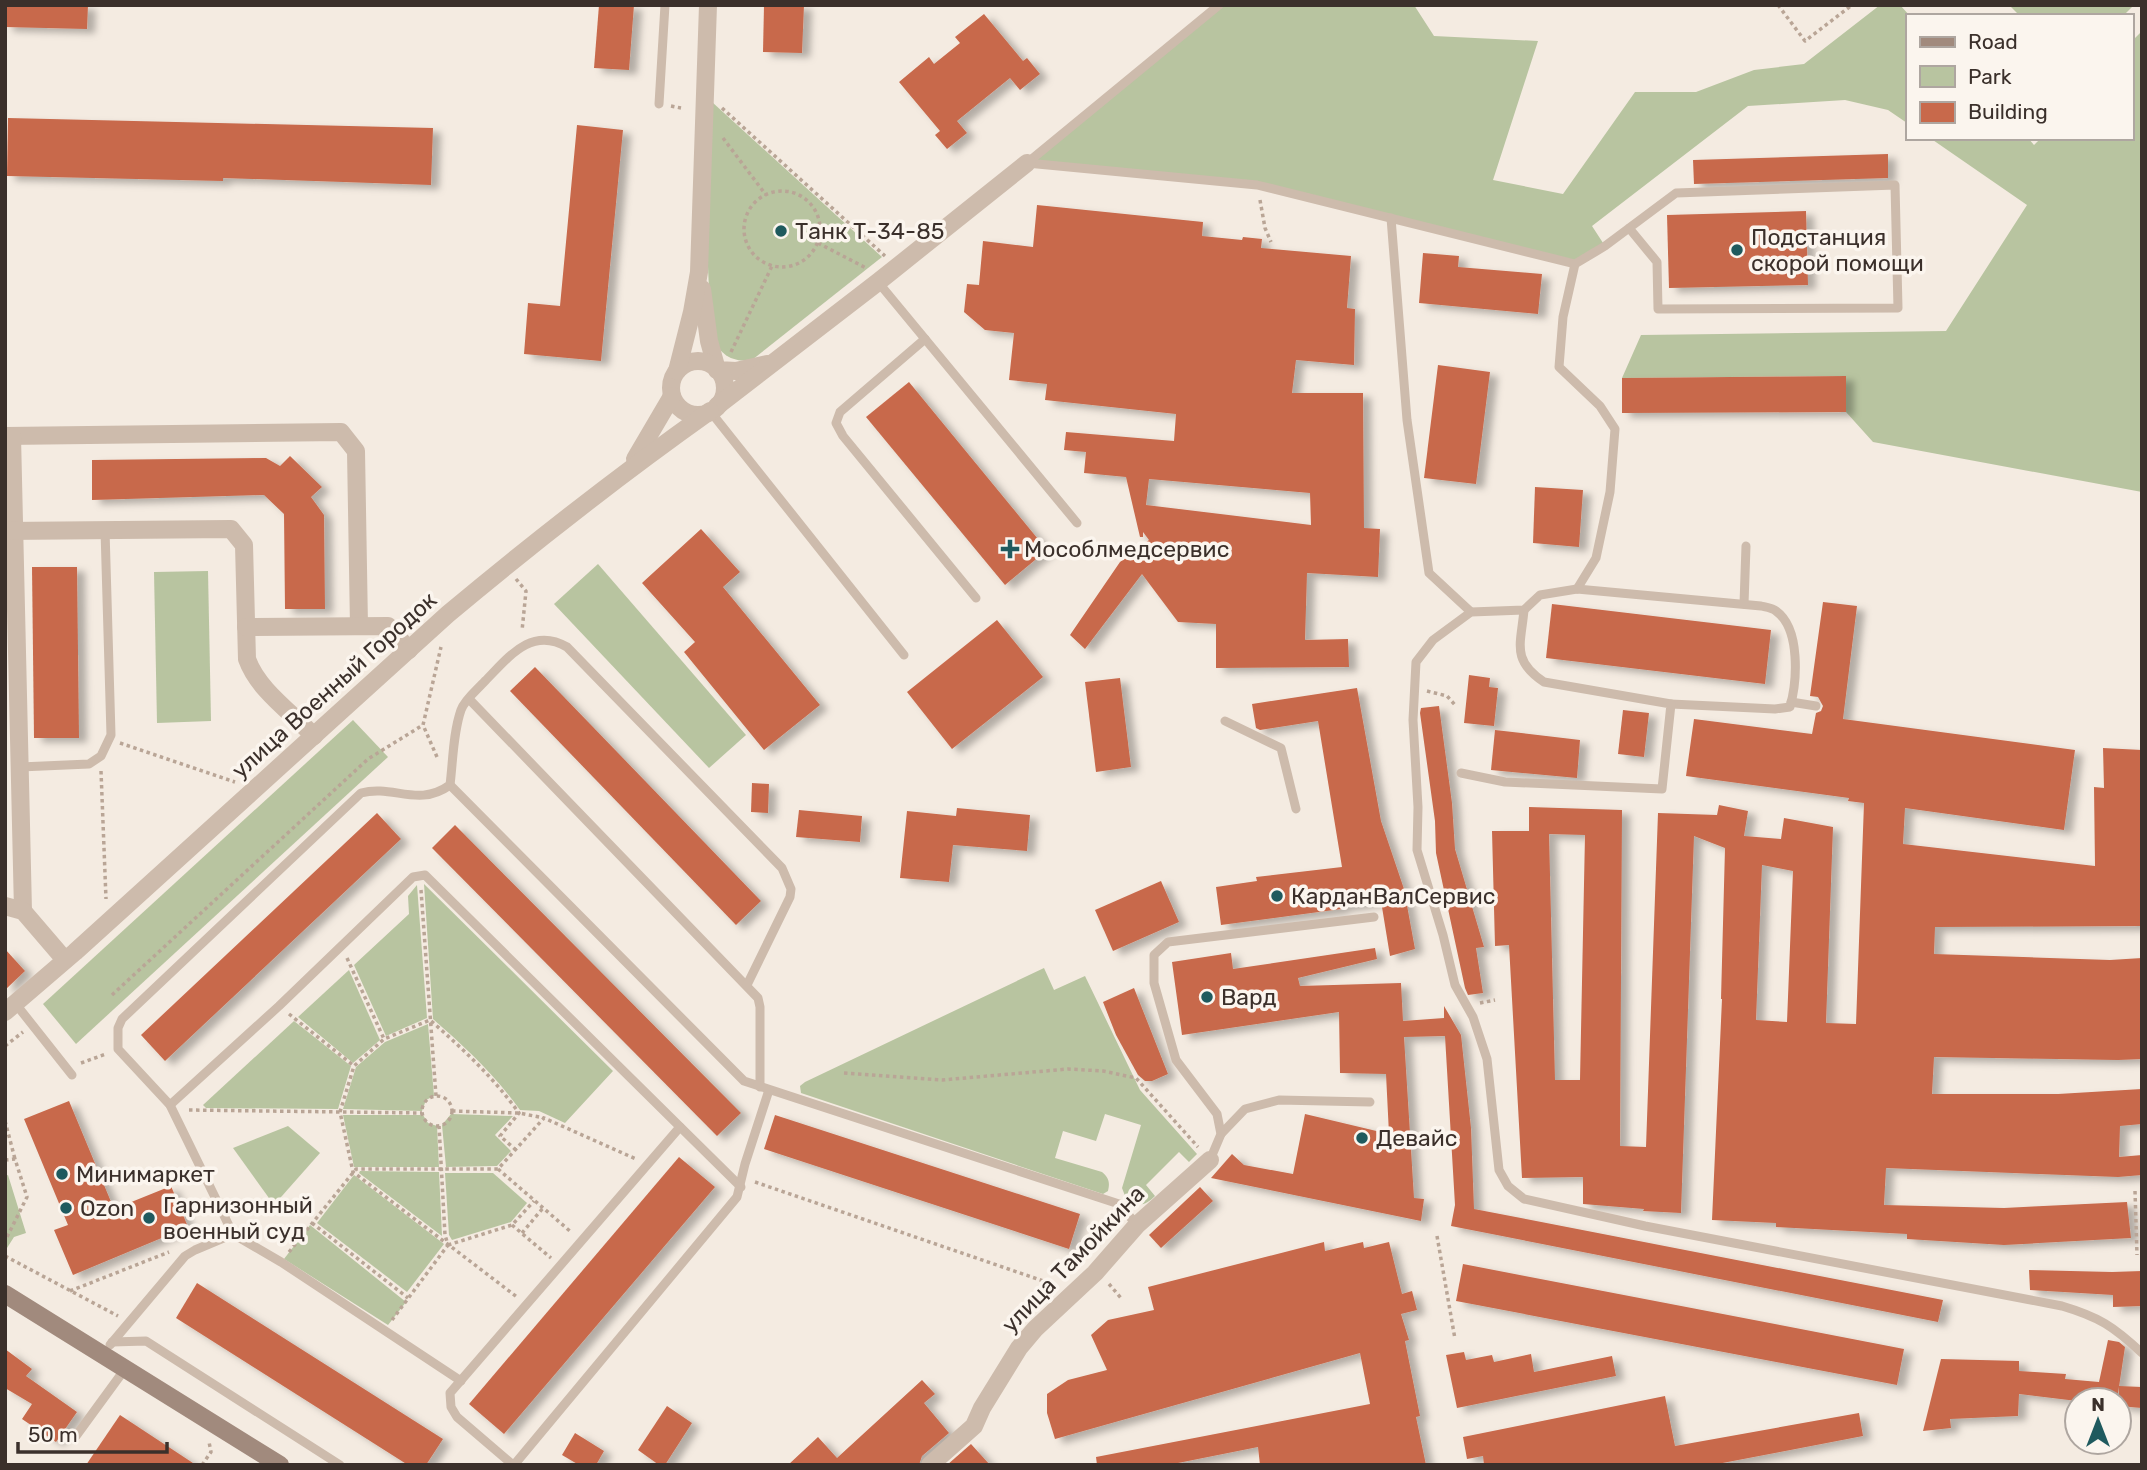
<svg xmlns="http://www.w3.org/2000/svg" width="2147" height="1470" viewBox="0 0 2147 1470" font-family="Rubik,sans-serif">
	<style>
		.green { fill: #b8c4a0 }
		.building { fill: #c8694b; fill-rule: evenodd; filter: url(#shadow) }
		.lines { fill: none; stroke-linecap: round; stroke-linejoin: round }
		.path { stroke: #b9a596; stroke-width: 3.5; stroke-dasharray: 3.5 3.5; stroke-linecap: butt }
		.lane { stroke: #cdbbac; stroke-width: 9 }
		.street { stroke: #cdbbac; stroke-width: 18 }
		.secondary { stroke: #a18a7d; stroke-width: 18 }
		.poi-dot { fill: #1f5a5e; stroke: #fbf5ee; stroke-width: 2.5 }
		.labels { text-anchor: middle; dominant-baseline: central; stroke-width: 7; stroke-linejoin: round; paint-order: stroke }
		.poi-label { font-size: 23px; fill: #3b302b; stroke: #fbf5ee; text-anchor: start }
		.street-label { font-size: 23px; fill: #3b302b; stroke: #fbf5ee }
	</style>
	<defs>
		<filter id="shadow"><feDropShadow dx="8" dy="4.5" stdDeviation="3.5" flood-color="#0004"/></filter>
	</defs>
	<rect width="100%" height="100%" fill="#f4ebe1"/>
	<g class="green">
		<path d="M 1219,5 L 1414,5 L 1434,36 L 1538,41 L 1493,180 L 1563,194 L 1635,92 L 1696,92 L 1754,70 L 1804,64 L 1880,5 L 1900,5 L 1910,16 L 1907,16 L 1907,123 L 1888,110 L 1845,100 L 1748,106 L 1592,226 L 1605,246 L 1575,264 L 1257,185 L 1027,163 Z"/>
		<path d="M 2009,5 L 2134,5 L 2123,16 L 2020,16 Z"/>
		<path d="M 2142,31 L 2142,492 L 1873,442 L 1846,412 L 1846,376 L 1622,378 L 1641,335 L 1946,331 L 2027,205 L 1930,138 L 2028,138 L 2034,145 L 2041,138 L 2131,138 L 2131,42 Z"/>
		<path d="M 712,102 L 882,257 L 752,360 C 731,363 719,354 711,334 L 707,245 Z"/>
		<path d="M 598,564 L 746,735 L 709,768 L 554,604 Z"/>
		<path d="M 208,571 L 211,721 L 157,723 L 154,572 Z"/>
		<path d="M 353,720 L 388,757 L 76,1044 L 43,1004 Z"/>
		<path d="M 424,884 L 613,1071 L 565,1123 L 539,1111 L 520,1110 C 495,1075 465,1047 433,1019 Z"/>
		<path d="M 417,885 L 427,1018 L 386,1036 L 354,965 L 409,914 L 408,896 Z"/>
		<path d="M 1044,968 L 1054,990 L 1085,976 L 1140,1090 L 1197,1154 L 1189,1162 L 1179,1152 L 1146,1185 L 1155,1196 C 1146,1205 1140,1207 1127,1201 L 1122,1188 L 1141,1125 L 1105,1114 L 1096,1141 L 1063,1131 L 1055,1158 L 1102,1172 C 1109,1178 1110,1182 1108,1191 L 1103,1194 L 801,1093 L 800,1086 L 805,1082 Z"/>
		<path d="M 349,970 L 380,1040 L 353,1063 L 298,1017 Z"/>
		<path d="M 294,1021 L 351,1066 L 338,1109 L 206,1108 L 203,1105 Z"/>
		<path d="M 428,1024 L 434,1096 L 426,1100 L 422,1111 L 343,1109 L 356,1067 L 385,1042 Z"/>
		<path d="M 451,1114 L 513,1116 L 495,1135 L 511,1151 L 497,1166 L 446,1167 L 442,1125 Z"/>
		<path d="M 343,1115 L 423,1115 L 428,1123 L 437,1126 L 439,1167 L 354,1167 Z"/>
		<path d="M 288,1126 L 320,1153 L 274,1205 L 233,1148 Z"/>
		<path d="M 360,1171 L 439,1172 L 442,1236 L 359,1173 Z"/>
		<path d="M 445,1173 L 493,1173 L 527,1203 L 511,1222 L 452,1240 L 449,1235 Z"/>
		<path d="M 8,1175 L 26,1233 L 14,1237 L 7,1248 L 5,1176 Z"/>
		<path d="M 354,1175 L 444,1244 L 407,1292 L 317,1223 Z"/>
		<path d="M 310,1225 L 406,1302 L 388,1325 L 284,1259 Z"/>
	</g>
	<g class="building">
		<path d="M 5,5 L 88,5 L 87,29 L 5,27 Z"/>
		<path d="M 599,5 L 634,5 L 629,70 L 594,68 Z"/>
		<path d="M 764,5 L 804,5 L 802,53 L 763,52 Z"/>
		<path d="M 984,14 L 1023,61 L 1027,58 L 1040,74 L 1020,90 L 1010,78 L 957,121 L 967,133 L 947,149 L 935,135 L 940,131 L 899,82 L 929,57 L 934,64 L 960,43 L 955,37 Z"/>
		<path d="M 8,118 L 433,128 L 431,185 L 223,178 L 223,181 L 7,176 Z"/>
		<path d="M 577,125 L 623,130 L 601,361 L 524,354 L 528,303 L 560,306 Z"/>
		<path d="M 1888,154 L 1888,178 L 1694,184 L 1693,160 Z"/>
		<path d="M 1037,205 L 1203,222 L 1202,236 L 1242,240 L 1243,237 L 1262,239 L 1261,248 L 1351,256 L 1347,308 L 1355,309 L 1354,365 L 1296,360 L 1292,393 L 1363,393 L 1364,528 L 1380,529 L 1378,577 L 1307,573 L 1305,640 L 1348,639 L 1349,667 L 1216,668 L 1216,624 L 1178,622 L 1142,574 L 1085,649 L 1070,635 L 1120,562 L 1149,540 L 1143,532 L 1143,537 L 1140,537 L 1126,477 L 1084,473 L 1086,452 L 1064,450 L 1066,432 L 1174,441 L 1176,414 L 1045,400 L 1047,384 L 1009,380 L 1014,333 L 985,330 L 964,312 L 967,284 L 979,285 L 983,241 L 1033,247 ZM 1149,479 L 1310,493 L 1311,525 L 1146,505 Z"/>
		<path d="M 1806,211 L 1808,285 L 1669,288 L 1667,215 Z"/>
		<path d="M 1423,253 L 1459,256 L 1458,267 L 1542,274 L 1538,314 L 1419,303 Z"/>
		<path d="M 1438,365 L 1490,372 L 1476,484 L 1424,478 Z"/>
		<path d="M 1846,376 L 1846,412 L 1622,413 L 1622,378 Z"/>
		<path d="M 909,382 L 1047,550 L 1005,585 L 866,417 Z"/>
		<path d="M 290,456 L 322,487 L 311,497 L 324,515 L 325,609 L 285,609 L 284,514 L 264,495 L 92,500 L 92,460 L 266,458 L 280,466 Z"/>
		<path d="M 1535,487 L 1583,490 L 1579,547 L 1533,543 Z"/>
		<path d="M 701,529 L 740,572 L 723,587 L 820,705 L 764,750 L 684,652 L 695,642 L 642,583 Z"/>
		<path d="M 32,567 L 77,567 L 79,738 L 34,738 Z"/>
		<path d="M 1823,602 L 1857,606 L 1843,719 L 2075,750 L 2064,830 L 1905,808 L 1903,844 L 2095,866 L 2094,787 L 2104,788 L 2103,748 L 2142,750 L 2142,926 L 1935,927 L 1934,954 L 2110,960 L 2142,958 L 2142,1059 L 2118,1060 L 1934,1057 L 1932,1094 L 2058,1094 L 2142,1089 L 2142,1124 L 2120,1126 L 2119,1157 L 2142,1155 L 2142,1175 L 2118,1177 L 1886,1168 L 1884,1205 L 2004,1208 L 2127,1202 L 2131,1238 L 2004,1245 L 1907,1239 L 1907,1234 L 1776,1227 L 1776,1223 L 1712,1220 L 1722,999 L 1721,999 L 1725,848 L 1694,836 L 1681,1213 L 1643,1211 L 1644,1209 L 1583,1204 L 1583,1177 L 1522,1178 L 1509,945 L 1495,946 L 1492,831 L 1529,831 L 1529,807 L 1622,810 L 1620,1146 L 1646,1147 L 1658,813 L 1717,815 L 1719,805 L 1748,811 L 1744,836 L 1781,839 L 1784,818 L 1833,827 L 1826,1023 L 1856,1024 L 1864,803 L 1848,801 L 1849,798 L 1686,776 L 1694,719 L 1812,734 L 1816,713 L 1821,711 L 1823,706 L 1818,697 L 1810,696 ZM 1549,834 L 1585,835 L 1580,1080 L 1555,1080 ZM 1762,865 L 1793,871 L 1787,1022 L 1756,1020 Z"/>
		<path d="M 1552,604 L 1771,630 L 1765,684 L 1546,658 Z"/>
		<path d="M 997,620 L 1043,677 L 952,749 L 907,692 Z"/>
		<path d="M 535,667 L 761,901 L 736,925 L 510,691 Z"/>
		<path d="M 1469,675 L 1490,678 L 1489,687 L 1498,688 L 1494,726 L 1464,723 Z"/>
		<path d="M 1120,678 L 1131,767 L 1096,772 L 1085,682 Z"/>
		<path d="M 1357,688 L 1381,821 L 1404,889 L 1415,949 L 1390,956 L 1381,901 L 1341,907 L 1341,909 L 1221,925 L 1216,887 L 1257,881 L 1256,877 L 1342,867 L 1318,721 L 1260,730 L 1256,728 L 1252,704 Z"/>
		<path d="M 1439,706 L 1452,803 L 1455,849 L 1484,947 L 1476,948 L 1483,993 L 1468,995 L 1465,988 L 1436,853 L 1435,821 L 1420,713 L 1421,708 Z"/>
		<path d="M 1623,710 L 1649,713 L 1644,757 L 1618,754 Z"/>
		<path d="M 1495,730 L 1580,740 L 1577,778 L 1491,770 Z"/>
		<path d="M 752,783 L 769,784 L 768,813 L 751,812 Z"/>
		<path d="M 957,808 L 1030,815 L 1027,851 L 953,845 L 949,882 L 900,878 L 907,811 L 956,816 Z"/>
		<path d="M 799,810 L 862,816 L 860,842 L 796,837 Z"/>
		<path d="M 377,813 L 401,839 L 165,1061 L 141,1035 Z"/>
		<path d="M 455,825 L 741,1113 L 717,1136 L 432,848 Z"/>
		<path d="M 1161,881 L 1179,922 L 1113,951 L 1095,910 Z"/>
		<path d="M 1375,948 L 1377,959 L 1298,978 L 1300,986 L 1401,983 L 1403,1021 L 1444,1018 L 1444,1006 L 1461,1035 L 1471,1128 L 1474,1209 L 1943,1300 L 1938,1322 L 1451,1226 L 1455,1205 L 1445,1036 L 1404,1037 L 1414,1198 L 1424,1199 L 1421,1221 L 1211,1178 L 1232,1154 L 1244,1165 L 1293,1174 L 1305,1114 L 1389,1134 L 1386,1074 L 1340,1073 L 1339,1012 L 1182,1035 L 1172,962 L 1231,953 L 1233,969 Z"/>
		<path d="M 5,949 L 25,971 L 5,990 Z"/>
		<path d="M 1134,988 L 1168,1074 L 1152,1081 L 1145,1081 L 1138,1075 L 1116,1035 L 1103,1002 Z"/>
		<path d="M 69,1101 L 114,1209 L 171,1186 L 188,1227 L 73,1275 L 54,1230 L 68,1225 L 24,1119 Z"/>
		<path d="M 775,1115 L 1080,1214 L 1069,1249 L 764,1149 Z"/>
		<path d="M 679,1157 L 715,1187 L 504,1434 L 469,1404 Z"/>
		<path d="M 1200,1187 L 1213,1201 L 1161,1248 L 1149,1235 Z"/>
		<path d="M 1324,1242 L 1325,1251 L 1363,1242 L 1364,1248 L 1389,1242 L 1402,1294 L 1412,1291 L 1417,1310 L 1401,1314 L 1409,1340 L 1405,1341 L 1420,1416 L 1416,1417 L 1426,1465 L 1260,1465 L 1258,1447 L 1168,1465 L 1097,1465 L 1096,1457 L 1370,1404 L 1360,1353 L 1055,1439 L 1047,1413 L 1047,1394 L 1068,1380 L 1107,1370 L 1091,1335 L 1108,1320 L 1154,1310 L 1148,1287 Z"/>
		<path d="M 1463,1264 L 1904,1349 L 1897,1385 L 1456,1301 Z"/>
		<path d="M 2029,1270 L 2112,1272 L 2142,1271 L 2142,1306 L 2113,1307 L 2113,1295 L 2030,1290 Z"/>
		<path d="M 197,1283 L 443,1439 L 426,1465 L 408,1465 L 176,1318 Z"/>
		<path d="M 2108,1340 L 2119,1342 L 2125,1347 L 2117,1400 L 2077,1401 L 2019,1394 L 2018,1416 L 1950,1419 L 1951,1428 L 1923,1431 L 1941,1359 L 2019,1361 L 2019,1371 L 2066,1374 L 2065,1379 L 2099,1382 Z"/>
		<path d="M 5,1349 L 32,1369 L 26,1376 L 77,1412 L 56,1442 L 22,1419 L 32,1404 L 5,1388 Z"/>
		<path d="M 1464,1352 L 1466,1360 L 1492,1355 L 1494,1362 L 1531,1354 L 1534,1372 L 1612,1356 L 1616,1376 L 1457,1408 L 1446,1355 Z"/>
		<path d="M 922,1380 L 935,1394 L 924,1403 L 949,1433 L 922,1456 L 919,1465 L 788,1465 L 818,1437 L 837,1458 Z"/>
		<path d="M 2119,1386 L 2142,1387 L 2142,1408 L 2119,1406 Z"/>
		<path d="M 1665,1396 L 1675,1446 L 1859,1413 L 1863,1436 L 1712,1465 L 1484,1465 L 1483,1456 L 1467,1459 L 1463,1437 Z"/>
		<path d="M 667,1406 L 692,1423 L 665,1465 L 659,1465 L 638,1450 Z"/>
		<path d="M 120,1415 L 196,1465 L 86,1465 Z"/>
		<path d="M 575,1433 L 604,1451 L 596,1465 L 579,1465 L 562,1455 Z"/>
		<path d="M 971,1444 L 990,1465 L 947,1465 Z"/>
	</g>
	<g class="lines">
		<g class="path">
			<path d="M 1778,5 L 1805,41 L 1852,5"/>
			<path d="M 671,106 L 681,108"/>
			<path d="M 722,108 L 885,256"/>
			<path d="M 723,138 L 766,195"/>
			<circle cx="782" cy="229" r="38"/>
			<path d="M 1260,200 L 1265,228 L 1271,242"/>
			<path d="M 818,243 L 866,268"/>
			<path d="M 731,352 L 772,266"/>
			<path d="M 516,579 L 526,591 L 522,631"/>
			<path d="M 1427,691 L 1447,696 L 1456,706"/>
			<path d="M 120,743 L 235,782"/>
			<path d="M 437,757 L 423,725 L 441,647"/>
			<path d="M 101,771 L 106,899"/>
			<path d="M 421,890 L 436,1096"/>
			<path d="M 347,958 L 384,1039"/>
			<path d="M 112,995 L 368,759 L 423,725"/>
			<path d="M 1480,1003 L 1495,1000"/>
			<path d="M 289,1014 L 354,1066"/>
			<path d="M 5,1046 L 23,1032"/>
			<path d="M 81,1063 L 106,1054"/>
			<path d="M 844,1073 L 942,1080 L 1068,1069 L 1103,1071 L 1136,1078 L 1198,1147"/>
			<circle cx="437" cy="1111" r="15"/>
			<path d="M 189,1110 L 422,1113"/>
			<path d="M 452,1111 L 519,1113 L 544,1118"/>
			<path d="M 5,1121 L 15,1159"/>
			<path d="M 516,1150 L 500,1136 L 519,1113 C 493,1077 463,1049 430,1020 L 384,1039 L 354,1066 L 340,1112 L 353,1172 L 517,1297"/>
			<path d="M 5,1160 L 15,1159 L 27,1197 L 5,1241"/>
			<path d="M 498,1169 L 571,1232"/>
			<path d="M 755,1182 L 1055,1285"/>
			<path d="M 2135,1191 L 2137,1255"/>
			<path d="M 312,1223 L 408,1298"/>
			<path d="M 512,1225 L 551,1258"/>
			<path d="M 522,1233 L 543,1208"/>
			<path d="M 1437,1236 L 1455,1339"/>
			<path d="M 448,1245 L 512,1225 L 534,1201"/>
			<path d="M 289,1252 L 356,1169 L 498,1169 L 544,1118 L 636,1159"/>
			<path d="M 5,1256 L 118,1316"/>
			<path d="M 1109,1284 L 1121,1298"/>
			<path d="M 70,1291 L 169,1252"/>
			<path d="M 392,1320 L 448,1245 L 445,1235 L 439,1126"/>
			<path d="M 202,1465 L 211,1452 L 209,1442"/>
		</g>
		<g class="lane">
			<path d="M 659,104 L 665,5"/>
			<path d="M 1027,163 L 1257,185 L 1575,264 L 1563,317 L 1559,367 L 1600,406 L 1615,429 L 1610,492 L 1596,558 L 1577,589"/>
			<path d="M 1027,163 L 1219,5"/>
			<path d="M 1391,218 L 1407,420 L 1429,573 L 1471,612"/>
			<path d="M 1575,264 L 1605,246 L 1676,193 L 1895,185 L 1898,308 L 1658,309 L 1657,262 L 1629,228"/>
			<path d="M 878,282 L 1077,523"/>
			<path d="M 925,339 L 840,412 L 836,423 L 843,436 L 976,598"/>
			<path d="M 710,411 L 904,655"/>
			<path d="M 1744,604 L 1746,546"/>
			<path d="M 469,699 L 758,998 L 760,1007 L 760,1087"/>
			<path d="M 1791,702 L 1816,706"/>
			<path d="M 1671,704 L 1775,709 L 1790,707 C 1797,682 1801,629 1776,611 C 1773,608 1765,607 1761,606 L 1577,589 L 1540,595 L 1524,610 L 1471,612 L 1433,640 L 1416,662 L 1413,720 L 1418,807 L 1417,850 L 1443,935 L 1455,985 L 1473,1017 L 1487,1059 L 1499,1170 L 1508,1186 L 1524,1199 L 1645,1226 L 2062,1306 C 2099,1317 2113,1326 2142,1353"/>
			<path d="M 1225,721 L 1281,748 L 1296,809"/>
			<path d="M 20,767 L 89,764 L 101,756 L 111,735 L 105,530"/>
			<path d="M 1461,773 L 1505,782 L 1662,789 L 1671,704 L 1544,682 C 1511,660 1521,644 1524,610"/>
			<path d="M 450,785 L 744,1081 L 1119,1204 L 1137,1225"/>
			<path d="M 15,1003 L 72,1075"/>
			<path d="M 170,1105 L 279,1006 L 413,877 L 425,875 L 741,1187"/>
			<path d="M 1221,1134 L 1245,1109 L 1279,1100 L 1370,1102"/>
			<path d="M 1210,1160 L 1221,1134 L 1217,1114 L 1176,1060 L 1154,983 L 1154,955 L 1168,942 L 1374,917"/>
			<path d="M 112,1342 L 146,1341 L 340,1465"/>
			<path d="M 110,1345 L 185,1256 L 195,1250 L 233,1234"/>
			<path d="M 461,1381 L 281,1262 L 233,1234 L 170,1105 L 118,1049 L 118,1028 L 122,1019 L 361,793 C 393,784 418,808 450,785 C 453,761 453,733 461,710 C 465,699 477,690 485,681 C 508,658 531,626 567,647 L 782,868 L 791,889 L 790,897 L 747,985"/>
			<path d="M 76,1436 L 125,1369"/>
			<path d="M 513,1465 L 457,1417 L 451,1407 L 450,1393 L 680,1127"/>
			<path d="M 514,1465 L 737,1197 L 745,1164 L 769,1090"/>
		</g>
		<g class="street">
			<path d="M 702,289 L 709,341 L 717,370 L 736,371 L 767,364"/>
			<circle cx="698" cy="388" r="27"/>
			<path d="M 677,371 L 692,312 L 699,272 L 708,5"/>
			<path d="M 717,406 L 878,282 L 1027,163"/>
			<path d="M 5,436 L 341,432 L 356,451 L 359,626"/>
			<path d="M 12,436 L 23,911"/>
			<path d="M 635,459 L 672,396"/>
			<path d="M 5,531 L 231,529 L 244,545 L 247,659 C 258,690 291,712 314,736"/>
			<path d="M 246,627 L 388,626 L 409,650"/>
			<path d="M 5,906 L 23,911 L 65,960"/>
			<path d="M 5,1012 L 75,952 L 448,614 C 533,543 620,475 710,411"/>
			<path d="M 930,1465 L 974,1426 L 982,1408 L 1019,1348 L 1035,1329 L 1095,1273 L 1137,1225 L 1210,1160"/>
		</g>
		<path class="secondary" d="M 5,1294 L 280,1465"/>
	</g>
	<g class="poi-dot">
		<circle cx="781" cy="231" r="7"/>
		<circle cx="1737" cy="250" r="7"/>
		<path d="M1006.5 538.5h7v7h7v7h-7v7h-7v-7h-7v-7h7z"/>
		<circle cx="1277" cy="896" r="7"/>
		<circle cx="1207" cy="997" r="7"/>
		<circle cx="1362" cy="1138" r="7"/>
		<circle cx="62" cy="1174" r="7"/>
		<circle cx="66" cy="1208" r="7"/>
		<circle cx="149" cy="1218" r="7"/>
	</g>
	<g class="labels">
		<g class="poi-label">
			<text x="795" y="231">Танк Т-34-85</text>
			<text x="1751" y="237">Подстанция<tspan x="1751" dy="26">скорой помощи</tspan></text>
			<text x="1024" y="549">Мособлмедсервис</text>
			<text x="1291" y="896">КарданВалСервис</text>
			<text x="1221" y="997">Вард</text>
			<text x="1376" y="1138">Девайс</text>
			<text x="76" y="1174">Минимаркет</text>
			<text x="163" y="1205">Гарнизонный<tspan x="163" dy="26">военный суд</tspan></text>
			<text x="80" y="1208">Ozon</text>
		</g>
		<g class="street-label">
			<text transform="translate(334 685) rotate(-42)">улица Военный Городок</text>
			<text transform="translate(1073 1259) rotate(-46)">улица Тамойкина</text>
		</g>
	</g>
	<rect width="2147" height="1470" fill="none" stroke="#3b302b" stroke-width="14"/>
	<rect x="1906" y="14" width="228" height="126" fill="#fbf5ee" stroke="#aea6a0" stroke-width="2"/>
	<rect x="1920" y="37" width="35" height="10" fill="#a18a7d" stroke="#aea6a0" stroke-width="2"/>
	<text x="1968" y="49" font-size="21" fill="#3b302b">Road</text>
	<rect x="1920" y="66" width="35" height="21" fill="#b8c4a0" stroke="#aea6a0" stroke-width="2"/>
	<text x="1968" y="84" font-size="21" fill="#3b302b">Park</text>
	<rect x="1920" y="102" width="35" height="21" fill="#c8694b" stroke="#aea6a0" stroke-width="2"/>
	<text x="1968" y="119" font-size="21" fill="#3b302b">Building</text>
	<g transform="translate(2098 1421)"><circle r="33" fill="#fbf5ee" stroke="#aea6a0" stroke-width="2"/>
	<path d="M0-5L12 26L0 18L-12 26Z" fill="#1f5a5e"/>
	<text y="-10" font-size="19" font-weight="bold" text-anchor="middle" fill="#3b302b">N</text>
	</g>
	<path d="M18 1442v10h149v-10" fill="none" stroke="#3b302b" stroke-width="3.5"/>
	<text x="28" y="1442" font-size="21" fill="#3b302b" stroke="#fbf5ee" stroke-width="5" paint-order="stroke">50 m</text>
</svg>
